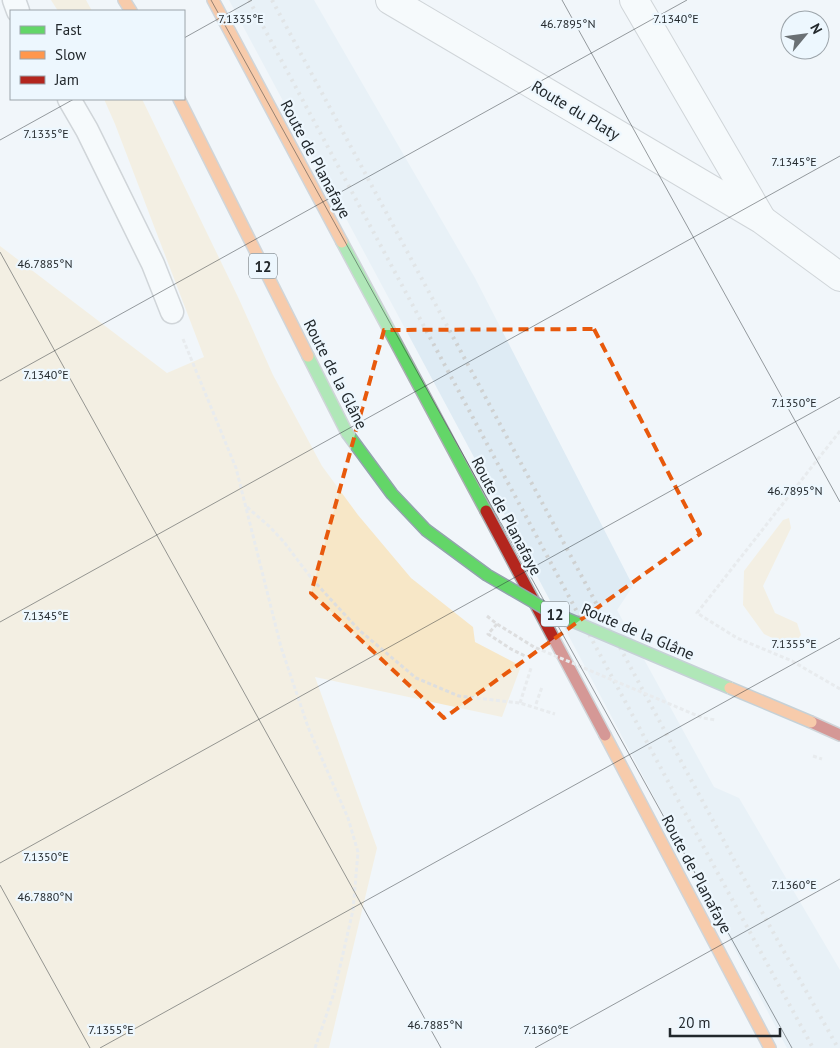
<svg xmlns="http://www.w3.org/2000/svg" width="840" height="1048" viewBox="0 0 840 1048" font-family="'PT Sans',sans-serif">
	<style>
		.built { fill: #deebf4 }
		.green { fill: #f7e7c7 }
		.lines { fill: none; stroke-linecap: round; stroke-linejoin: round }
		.lane-casing { stroke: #a8adb1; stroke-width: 25 }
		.street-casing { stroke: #a8adb1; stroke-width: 30 }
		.fast-casing { stroke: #a8adb1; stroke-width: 14 }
		.slow-casing { stroke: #a8adb1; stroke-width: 14 }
		.jam-casing { stroke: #a8adb1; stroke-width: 14 }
		.path { stroke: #dddedf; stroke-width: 3; stroke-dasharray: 4 2.5; stroke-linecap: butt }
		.lane { stroke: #fdfefe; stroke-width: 22 }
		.street { stroke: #fdfefe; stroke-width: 28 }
		.fast { stroke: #63d668; stroke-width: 11 }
		.slow { stroke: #ff974d; stroke-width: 11 }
		.jam { stroke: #b3261e; stroke-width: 11 }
		.rail { stroke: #cfd1d1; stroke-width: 4; stroke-dasharray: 2.5 5; stroke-linecap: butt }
		.fast-bridge-casing { stroke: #92a4ac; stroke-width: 14; stroke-linecap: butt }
		.slow-bridge-casing { stroke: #92a4ac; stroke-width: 14; stroke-linecap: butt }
		.path-bridge { stroke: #dddedf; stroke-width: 3; stroke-dasharray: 4 2.5; stroke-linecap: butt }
		.fast-bridge { stroke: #63d668; stroke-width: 11 }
		.slow-bridge { stroke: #ff974d; stroke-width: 11 }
		.marked { fill: none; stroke: #e8590c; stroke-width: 4; stroke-dasharray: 10 6; stroke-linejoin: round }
		.ticks { fill: none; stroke: #22282c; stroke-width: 1; stroke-opacity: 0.45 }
		.labels { text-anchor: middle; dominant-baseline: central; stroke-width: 4.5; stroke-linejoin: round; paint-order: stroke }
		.shield { fill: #edf7fe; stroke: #5f666b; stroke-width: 1 }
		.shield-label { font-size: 15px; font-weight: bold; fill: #22282c }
		.street-label { font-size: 16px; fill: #22282c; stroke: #edf7fe }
		.ticks-label { font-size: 12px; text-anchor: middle; fill: #22282c; stroke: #edf7fe; stroke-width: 4.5; stroke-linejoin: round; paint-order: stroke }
	</style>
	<rect width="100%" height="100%" fill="#f1f6fa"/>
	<path class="built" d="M 229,0 L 314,0 L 475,278 L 633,586 L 617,610 L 714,787 L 739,798 L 840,970 L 840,1048 L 787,1048 L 483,474 Z"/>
	<g class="green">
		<path d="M 51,0 L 86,0 L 92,11 L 58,11 Z"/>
		<path d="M 104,99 L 142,99 L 238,297 L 273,375 L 322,466 L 358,515 L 411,578 L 473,627 L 475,642 L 521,666 L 502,717 L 315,677 L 377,848 L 329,1048 L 0,1048 L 0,246 L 167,373 L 204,357 L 115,124 Z"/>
		<path d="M 789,518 L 791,528 L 763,586 L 775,613 L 797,623 L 801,635 L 791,647 L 764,634 L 743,605 L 744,571 L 783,520 Z"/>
	</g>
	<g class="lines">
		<defs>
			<g id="lane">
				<path d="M 14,0 L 18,11"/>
				<path d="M 69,99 L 87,130 L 153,264 L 172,312"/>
			</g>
			<g id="street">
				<path d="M 390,0 L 761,219 L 840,277"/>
				<path d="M 634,0 L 761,218"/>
			</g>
			<g id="fast">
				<path d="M 342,242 L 486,511"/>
				<path d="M 308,356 L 347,433"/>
			</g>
			<g id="slow">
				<path d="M 124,0 L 131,11"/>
				<path d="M 213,0 L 342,242"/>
				<path d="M 179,99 L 308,356"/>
				<path d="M 605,735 L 770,1048"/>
			</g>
			<g id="jam">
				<path d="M 486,511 L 605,735"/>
				<path d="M 811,722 L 840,735"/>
			</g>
		</defs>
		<use href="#lane" class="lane-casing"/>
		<use href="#street" class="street-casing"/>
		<use href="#fast" class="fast-casing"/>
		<use href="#slow" class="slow-casing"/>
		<use href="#jam" class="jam-casing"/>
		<g class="path">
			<path d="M 183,339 L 236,468 L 281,647 L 308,727 L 348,818 L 358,852 L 353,910 L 334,993 L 315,1048"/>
			<path d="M 840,431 L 697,613 L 737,638 L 792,661 L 840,689"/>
			<path d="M 247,507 L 270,527 L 284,542 L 312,579 L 359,630 L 416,678 L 459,696 L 520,703 L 555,714"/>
			<path d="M 497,624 L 488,634 L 511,649 L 525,656"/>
			<path d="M 520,703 L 531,668"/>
			<path d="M 536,704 L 542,687"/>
		</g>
		<use href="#lane" class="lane"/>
		<use href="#street" class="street"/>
		<use href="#fast" class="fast"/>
		<use href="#slow" class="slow"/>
		<use href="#jam" class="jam"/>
		<g class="rail">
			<path d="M 249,0 L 678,800 L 813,1048"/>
			<path d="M 272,0 L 768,923 L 838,1048"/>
		</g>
		<defs>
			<path id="fast-bridge" d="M 347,433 L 392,494 L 426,530 L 487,575 L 549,611 L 730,688"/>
			<path id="slow-bridge" d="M 730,688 L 811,722"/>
		</defs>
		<use href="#fast-bridge" class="fast-bridge-casing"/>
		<use href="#slow-bridge" class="slow-bridge-casing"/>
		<g class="path-bridge">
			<path d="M 487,616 L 497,624 L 534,647 L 703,718 L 716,720"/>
			<path d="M 813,756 L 822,759"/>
		</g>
		<use href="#fast-bridge" class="fast-bridge"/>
		<use href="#slow-bridge" class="slow-bridge"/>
	</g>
	<path d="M0 0H840V1048H0ZM 594,329 L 700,534 L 444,718 L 311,593 L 384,330 Z" fill="#f1f6fa" fill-opacity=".55" fill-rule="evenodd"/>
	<path class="marked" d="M 594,329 L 700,534 L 444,718 L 311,593 L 384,330 Z"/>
	<path class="ticks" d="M 211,0 L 792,1048M 562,0 L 840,502M 184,38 L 252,0M 0,140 L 74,99M 0,252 L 441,1048M 0,381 L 687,0M 0,622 L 840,156M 0,863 L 840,397M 0,885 L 90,1048M 100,1048 L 840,638M 535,1048 L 840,879"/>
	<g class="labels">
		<g class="shield">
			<rect x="249" y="253.5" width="28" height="25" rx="4"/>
			<rect x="541" y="601.5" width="28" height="25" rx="4"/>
		</g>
		<g class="shield-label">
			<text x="263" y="266">12</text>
			<text x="555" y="614">12</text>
		</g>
		<g class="street-label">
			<text transform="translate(576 110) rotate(31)">Route du Platy</text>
			<text transform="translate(316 159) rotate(62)">Route de Planafaye</text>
			<text transform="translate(336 374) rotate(63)">Route de la Glâne</text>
			<text transform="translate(507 516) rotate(62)">Route de Planafaye</text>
			<text transform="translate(638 631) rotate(23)">Route de la Glâne</text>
			<text transform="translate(697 874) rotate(62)">Route de Planafaye</text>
		</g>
	</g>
	<g class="ticks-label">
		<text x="241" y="23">7.1335°E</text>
		<text x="676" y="23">7.1340°E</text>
		<text x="568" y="28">46.7895°N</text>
		<text x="46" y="138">7.1335°E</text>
		<text x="794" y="166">7.1345°E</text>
		<text x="45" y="268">46.7885°N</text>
		<text x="46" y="379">7.1340°E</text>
		<text x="794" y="407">7.1350°E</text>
		<text x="795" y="495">46.7895°N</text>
		<text x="46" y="620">7.1345°E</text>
		<text x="794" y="648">7.1355°E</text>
		<text x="46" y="861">7.1350°E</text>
		<text x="794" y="889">7.1360°E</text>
		<text x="45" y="901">46.7880°N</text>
		<text x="435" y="1029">46.7885°N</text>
		<text x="111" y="1034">7.1355°E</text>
		<text x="546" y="1034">7.1360°E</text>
	</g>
	<rect x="10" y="10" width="175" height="90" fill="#edf7fe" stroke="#9ca4aa"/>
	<rect x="20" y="26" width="25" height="8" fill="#63d668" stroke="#9ca4aa"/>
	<text x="55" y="35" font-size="15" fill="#22282c">Fast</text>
	<rect x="20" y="51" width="25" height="8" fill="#ff974d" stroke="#9ca4aa"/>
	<text x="55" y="60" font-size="15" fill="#22282c">Slow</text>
	<rect x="20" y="76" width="25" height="8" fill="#b3261e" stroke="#9ca4aa"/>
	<text x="55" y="85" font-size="15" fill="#22282c">Jam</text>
	<g transform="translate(805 35) rotate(61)"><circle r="24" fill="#edf7fe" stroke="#9ca4aa"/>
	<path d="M0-4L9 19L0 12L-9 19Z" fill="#6a7074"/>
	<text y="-8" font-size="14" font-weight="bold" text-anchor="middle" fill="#22282c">N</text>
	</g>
	<path d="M670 1028v8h110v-8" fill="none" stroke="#22282c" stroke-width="2.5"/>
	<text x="678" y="1028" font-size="15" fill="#22282c" stroke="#edf7fe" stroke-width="4" paint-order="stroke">20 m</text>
</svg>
